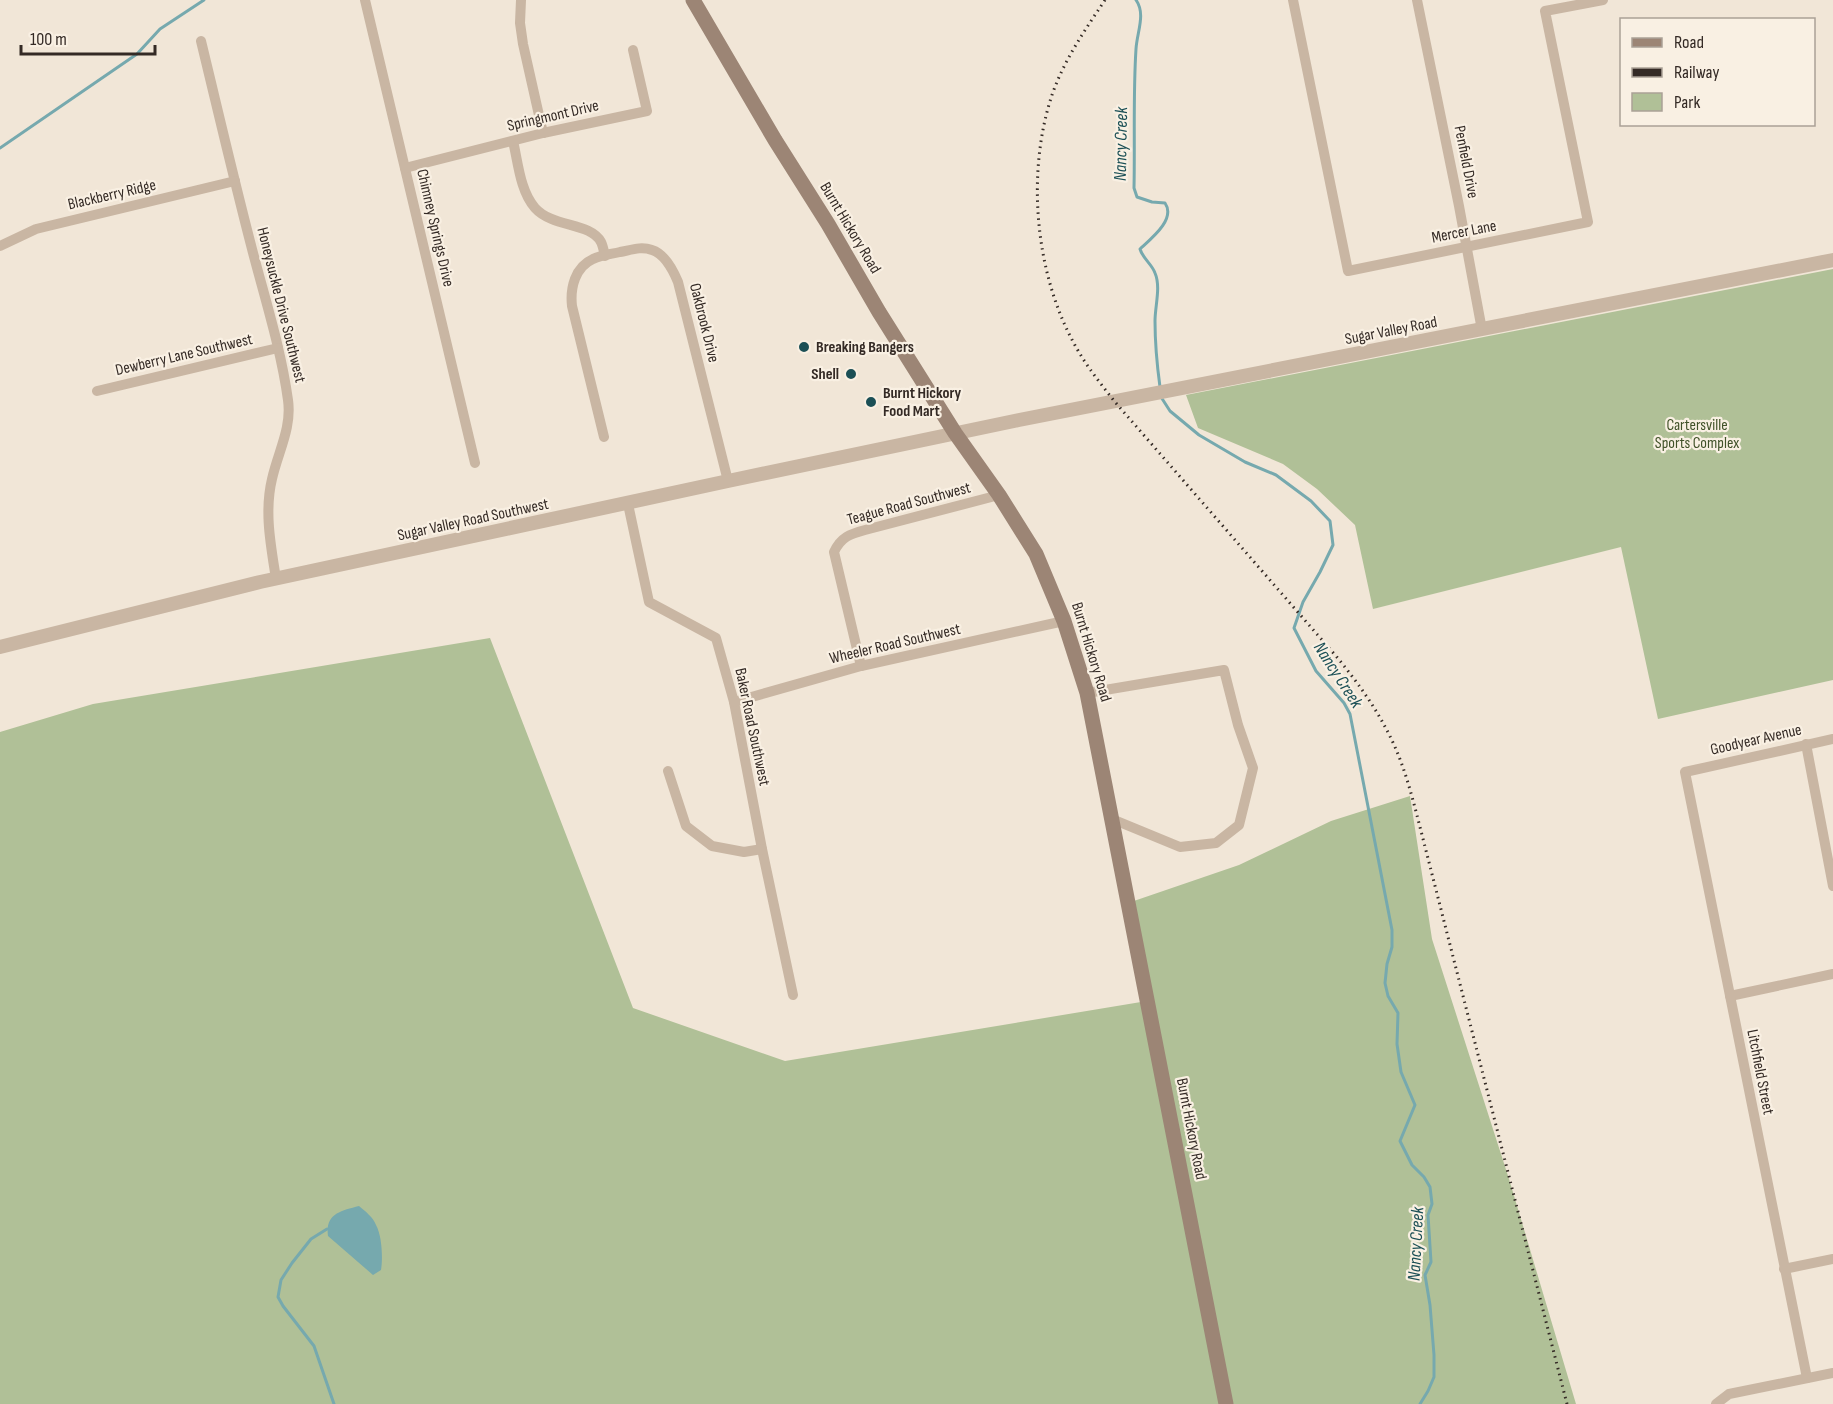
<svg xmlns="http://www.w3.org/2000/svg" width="1833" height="1404" viewBox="0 0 1833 1404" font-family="'Sofia Sans Condensed',sans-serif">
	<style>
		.green { fill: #b0c097 }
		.water { fill: #76a9ae }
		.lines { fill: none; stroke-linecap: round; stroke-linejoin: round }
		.stream { stroke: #76a9ae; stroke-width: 3 }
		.minor { stroke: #c9b6a3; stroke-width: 10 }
		.tertiary { stroke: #c9b6a3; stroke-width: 14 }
		.secondary { stroke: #9c8575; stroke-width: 15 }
		.rail { stroke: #342a25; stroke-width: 3; stroke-dasharray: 1.5 4.5; stroke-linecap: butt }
		.poi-dot { fill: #1b4f55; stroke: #f9f0e3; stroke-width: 2 }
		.labels { text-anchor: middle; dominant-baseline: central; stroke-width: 4.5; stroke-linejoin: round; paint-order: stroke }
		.street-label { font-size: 16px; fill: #342a25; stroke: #f9f0e3 }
		.poi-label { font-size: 16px; font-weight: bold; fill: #342a25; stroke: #f9f0e3; text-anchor: start }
		.park-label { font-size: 16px; fill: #415229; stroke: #f9f0e3 }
		.water-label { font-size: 18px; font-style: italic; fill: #1b4f55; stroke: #f9f0e3 }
	</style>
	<rect width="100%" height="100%" fill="#f1e6d7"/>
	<g class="green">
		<path d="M 1833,269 L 1833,680 L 1658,719 L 1621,547 L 1373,609 L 1355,525 L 1317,489 L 1283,464 L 1198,428 L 1186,395 Z"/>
		<path d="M 490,638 L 633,1008 L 785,1061 L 1147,1001 L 1128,903 L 1239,865 L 1331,821 L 1410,796 L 1432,939 L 1509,1179 L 1576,1404 L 0,1404 L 0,732 L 93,704 Z"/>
	</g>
	<path class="water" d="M 359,1206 C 365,1211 373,1217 376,1225 C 382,1236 383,1258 381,1270 L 373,1275 L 328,1236 C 325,1214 340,1211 359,1206 Z"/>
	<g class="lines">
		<g class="stream">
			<path d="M 1136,0 C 1146,14 1137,32 1136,49 C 1133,95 1135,142 1134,188 L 1137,197 L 1152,202 L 1165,203 C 1176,219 1152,238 1140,249 C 1143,259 1152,264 1155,273 C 1161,287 1155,306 1155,321 C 1155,343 1157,365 1160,387"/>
			<path d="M 0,148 L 137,54 L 160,29 L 204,0"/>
			<path d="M 1161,397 L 1170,411 L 1199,435 L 1245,462 L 1276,475 L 1311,501 L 1330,521 L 1333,545 L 1320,572 L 1303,602 L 1294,628 L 1316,671 L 1344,703 L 1350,714 L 1392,930 L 1392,947 L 1387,964 L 1385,983 L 1388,996 L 1398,1013 L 1397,1044 L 1401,1072 L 1415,1105 L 1400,1141 L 1412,1165 L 1424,1177 L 1430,1187 L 1432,1204 L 1428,1215 L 1431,1262 L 1425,1275 L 1430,1305 L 1434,1355 L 1434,1377 L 1428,1391 L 1420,1404"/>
			<path d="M 327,1229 L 311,1239 L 292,1263 L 281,1280 L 278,1297 L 283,1306 L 314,1346 L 334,1404"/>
		</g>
		<g class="minor">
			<path d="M 365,0 L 475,463"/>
			<path d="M 521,0 L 520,23 L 523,44 L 543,133"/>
			<path d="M 1293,0 L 1348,271 L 1588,222 L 1545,11 L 1603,0"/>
			<path d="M 1417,0 L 1459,206 L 1482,330"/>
			<path d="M 201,41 C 218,111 234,180 252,249 C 265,299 281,349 288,400 C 292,428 278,452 272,479 C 264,512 271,546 276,579"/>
			<path d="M 513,141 C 518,162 520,191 535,208 C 553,228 590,222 601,242 C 603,246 604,252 605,256"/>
			<path d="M 405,168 L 543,133 L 647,111 L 633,50"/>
			<path d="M 0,246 L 36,229 L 235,181"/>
			<path d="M 97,391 L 278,348"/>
			<path d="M 604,437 L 572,306 C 570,288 575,267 593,259 C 601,255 612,254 620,252 C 631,250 641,246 652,250 C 665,254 673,270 678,282 L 728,481"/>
			<path d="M 628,504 L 649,602 L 716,638 L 734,702 L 762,849 L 793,995"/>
			<path d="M 861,666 L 834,552 C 841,537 850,534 865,530 L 999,495"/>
			<path d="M 1087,693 L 1224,670 L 1238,725 L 1253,768 L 1239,825 L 1216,843 L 1180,847 L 1112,819"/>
			<path d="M 734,702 L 861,666 L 1064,621"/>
			<path d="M 1806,744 L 1833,886"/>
			<path d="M 668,771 L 686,826 L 712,846 L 744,852 L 762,849"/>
			<path d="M 1730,996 L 1833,974"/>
			<path d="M 1784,1269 L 1833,1259"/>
			<path d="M 1807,1378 L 1685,772 L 1833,739"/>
			<path d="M 1716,1404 L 1729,1394 L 1833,1373"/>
		</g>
		<path class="tertiary" d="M 0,647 L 260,582 L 728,481 L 1019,420 L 1833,260"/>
		<path class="secondary" d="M 693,0 L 775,140 L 828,224 L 879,312 L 955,433 L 999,495 L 1036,554 L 1064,621 L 1087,693 L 1226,1404"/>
		<path class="rail" d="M 1105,0 C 1085,30 1064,60 1052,95 C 1026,173 1035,275 1076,347 C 1087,367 1101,384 1115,402 L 1336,656 C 1359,684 1380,713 1395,747 C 1406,772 1413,800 1420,827 L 1567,1404"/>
	</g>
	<g class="poi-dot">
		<circle cx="804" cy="347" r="6"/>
		<circle cx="851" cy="374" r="6"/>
		<circle cx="871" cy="402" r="6"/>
	</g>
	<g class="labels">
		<g class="street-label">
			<text transform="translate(553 116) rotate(-13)">Springmont Drive</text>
			<text transform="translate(1466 162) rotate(79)">Penfield Drive</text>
			<text transform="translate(112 195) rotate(-13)">Blackberry Ridge</text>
			<text transform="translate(435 228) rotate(77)">Chimney Springs Drive</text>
			<text transform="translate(850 228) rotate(59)">Burnt Hickory Road</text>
			<text transform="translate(1464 232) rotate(-11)">Mercer Lane</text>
			<text transform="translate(281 305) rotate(76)">Honeysuckle Drive Southwest</text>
			<text transform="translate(704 323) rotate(76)">Oakbrook Drive</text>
			<text transform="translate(1391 331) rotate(-11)">Sugar Valley Road</text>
			<text transform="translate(184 355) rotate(-13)">Dewberry Lane Southwest</text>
			<text transform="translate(909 504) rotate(-15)">Teague Road Southwest</text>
			<text transform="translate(473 520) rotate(-12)">Sugar Valley Road Southwest</text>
			<text transform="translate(895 644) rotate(-13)">Wheeler Road Southwest</text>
			<text transform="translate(1091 652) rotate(73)">Burnt Hickory Road</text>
			<text transform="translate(752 727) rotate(78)">Baker Road Southwest</text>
			<text transform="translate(1756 740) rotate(-13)">Goodyear Avenue</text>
			<text transform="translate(1760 1072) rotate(79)">Litchfield Street</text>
			<text transform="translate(1191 1129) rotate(79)">Burnt Hickory Road</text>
		</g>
		<g class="poi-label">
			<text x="816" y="347">Breaking Bangers</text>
			<text x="839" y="374" text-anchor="end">Shell</text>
			<text x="883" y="393">Burnt Hickory<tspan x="883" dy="18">Food Mart</tspan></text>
		</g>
		<g class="park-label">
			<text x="1697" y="425">Cartersville<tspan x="1697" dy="18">Sports Complex</tspan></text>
		</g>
		<g class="water-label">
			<text transform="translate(1121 144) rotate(-89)">Nancy Creek</text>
			<text transform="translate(1338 675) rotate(57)">Nancy Creek</text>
			<text transform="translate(1416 1244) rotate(-87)">Nancy Creek</text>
		</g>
	</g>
	<rect x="1620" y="18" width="195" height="108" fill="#f9f0e3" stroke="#aaa197" stroke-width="1.5"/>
	<rect x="1632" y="38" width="30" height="9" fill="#9c8575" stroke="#aaa197" stroke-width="1.5"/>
	<text x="1674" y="48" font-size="18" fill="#342a25">Road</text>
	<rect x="1632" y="68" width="30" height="9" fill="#342a25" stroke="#aaa197" stroke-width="1.5"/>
	<text x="1674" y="78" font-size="18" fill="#342a25">Railway</text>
	<rect x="1632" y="93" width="30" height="18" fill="#b0c097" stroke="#aaa197" stroke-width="1.5"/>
	<text x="1674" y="108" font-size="18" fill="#342a25">Park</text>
	<path d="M21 45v9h134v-9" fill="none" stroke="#342a25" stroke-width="3"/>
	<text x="30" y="45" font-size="18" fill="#342a25" stroke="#f9f0e3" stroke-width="4.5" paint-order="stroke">100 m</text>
</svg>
